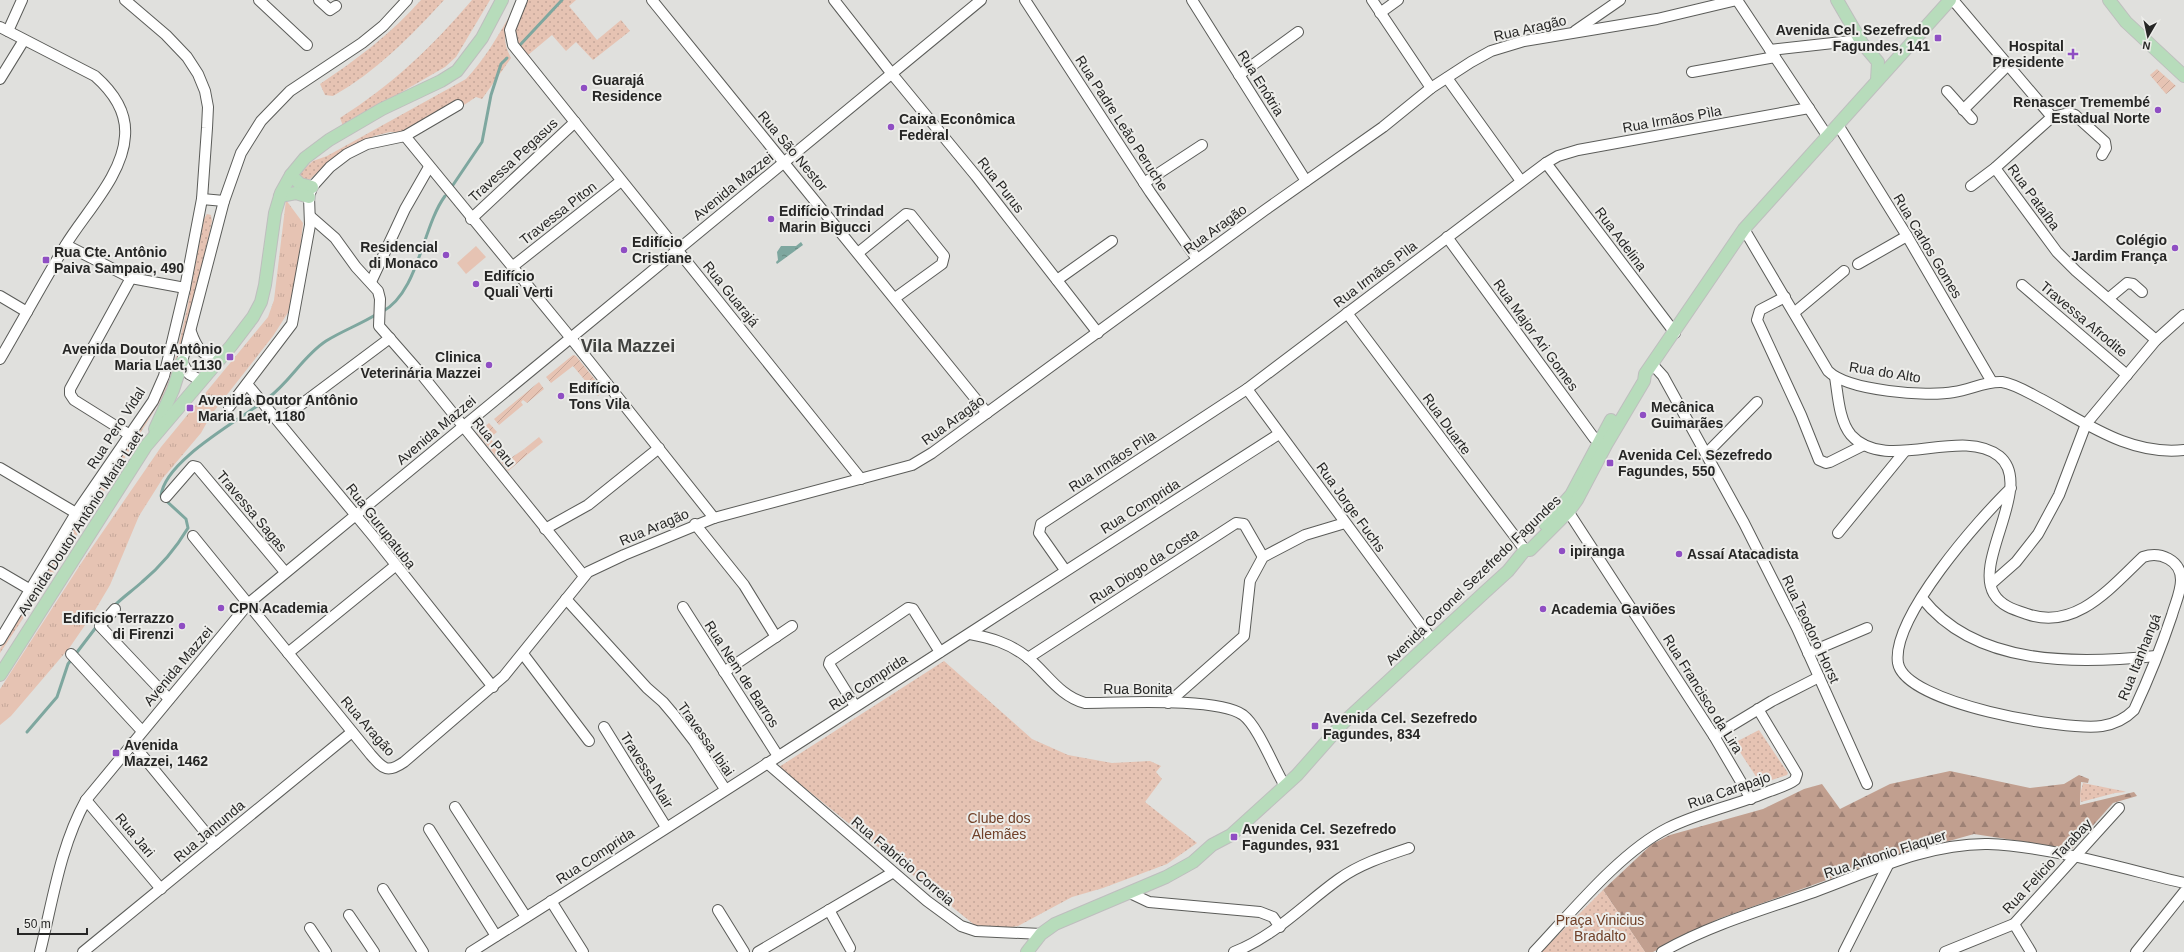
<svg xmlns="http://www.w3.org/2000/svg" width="2184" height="952" viewBox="0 0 2184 952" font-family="Helvetica,sans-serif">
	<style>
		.grass { fill: url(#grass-tufts) }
		.forest { fill: url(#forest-firs) }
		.park { fill: url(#park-dots) }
		.garden { fill: url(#garden-furrows) }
		.pitch { fill: #e6c3b3 }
		.water { fill: url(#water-ripples) }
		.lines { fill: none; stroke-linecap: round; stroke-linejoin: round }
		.stream { stroke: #7ea79f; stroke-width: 3 }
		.minor-casing { stroke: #5b5c59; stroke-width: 12 }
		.major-casing { stroke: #bebebe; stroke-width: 14 }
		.minor { stroke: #fff; stroke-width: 10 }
		.major { stroke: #b7dcbb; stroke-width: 12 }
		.poi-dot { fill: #8f4ec3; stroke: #ededea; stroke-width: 1.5 }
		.labels { text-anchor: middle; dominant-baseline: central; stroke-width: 4; stroke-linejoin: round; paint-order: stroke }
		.street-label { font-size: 14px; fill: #262625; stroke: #ededea }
		.poi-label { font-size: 14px; font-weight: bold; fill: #262625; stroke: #ededea; text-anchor: start }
		.park-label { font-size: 14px; fill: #704028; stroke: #ededea }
		.district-label { font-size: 18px; font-weight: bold; fill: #41423f; stroke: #ededea }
	</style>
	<defs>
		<pattern id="grass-tufts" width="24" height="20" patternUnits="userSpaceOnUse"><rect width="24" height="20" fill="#e6c3b3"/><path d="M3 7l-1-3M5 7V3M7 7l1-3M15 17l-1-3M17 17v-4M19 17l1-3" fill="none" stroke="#c5a79a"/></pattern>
		<pattern id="forest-firs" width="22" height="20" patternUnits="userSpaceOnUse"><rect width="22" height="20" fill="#c19f8f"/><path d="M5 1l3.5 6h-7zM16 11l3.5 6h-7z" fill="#9d8175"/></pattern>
		<pattern id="park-dots" width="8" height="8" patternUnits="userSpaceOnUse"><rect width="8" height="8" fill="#e6c3b3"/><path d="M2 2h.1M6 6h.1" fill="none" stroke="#c5a79a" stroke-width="1.8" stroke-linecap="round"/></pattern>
		<pattern id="garden-furrows" width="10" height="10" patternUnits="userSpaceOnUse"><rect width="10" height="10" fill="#e6c3b3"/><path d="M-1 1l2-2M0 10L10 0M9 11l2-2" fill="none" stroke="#c5a79a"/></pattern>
		<pattern id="water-ripples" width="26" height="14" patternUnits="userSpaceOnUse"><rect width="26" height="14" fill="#7ea79f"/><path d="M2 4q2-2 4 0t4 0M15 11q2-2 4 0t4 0" fill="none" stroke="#678881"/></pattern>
	</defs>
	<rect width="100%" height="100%" fill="#e0e0dd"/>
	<path class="grass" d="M 286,200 L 303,223 L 297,279 L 289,311 L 273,336 L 211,415 L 201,433 L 163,478 L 139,516 L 110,585 L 94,612 L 70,647 L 11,716 L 0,725 L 0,689 L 82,562 L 161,447 L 268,317 L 274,300 Z"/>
	<path class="forest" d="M 1950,771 L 2030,788 L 2064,784 L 2079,775 L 2089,779 L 2088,783 L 2081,782 L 2080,805 L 2134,792 L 2137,796 L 2113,803 L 2072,849 L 1974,834 L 1885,859 L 1757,905 L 1718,919 L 1653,952 L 1645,952 L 1603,890 L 1652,844 L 1670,835 L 1763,809 L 1804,789 L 1822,784 L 1840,809 L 1890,784 Z"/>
	<g class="park">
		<path d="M 421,0 L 444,0 C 411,36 376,72 333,96 L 325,95 L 320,84 C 356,60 392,33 421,0 Z"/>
		<path d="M 472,0 L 490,0 L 456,57 L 445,67 L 343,126 L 340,118 C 393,84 431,48 472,0 Z"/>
		<path d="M 519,0 C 509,24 498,34 511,58 L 482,99 L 476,97 L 437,123 L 402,132 L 390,132 L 374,136 L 326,164 L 308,181 L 300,179 L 299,174 L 313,161 L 327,156 L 466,79 C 488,56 502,28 519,0 Z"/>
		<path d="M 525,0 L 576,0 L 569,6 L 597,40 L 621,20 L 630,31 L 593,60 L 576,42 L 566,51 L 552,35 L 528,55 L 513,36 Z"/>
		<path d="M 207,214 L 211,215 L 212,221 L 193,309 L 178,359 L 162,398 L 56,569 L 0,653 L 0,649 L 87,508 L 148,416 L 166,381 L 175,360 L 187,309 L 204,219 Z"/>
		<path d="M 944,661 L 1032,739 L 1068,755 L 1112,763 L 1150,761 L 1161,766 L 1156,772 L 1162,779 L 1145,802 L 1197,843 L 1167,864 L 1103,888 L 1072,897 L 1018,926 L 1006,928 L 977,927 L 779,767 Z"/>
		<path d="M 1759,730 L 1788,773 L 1787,775 L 1766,782 L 1759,781 L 1734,743 Z"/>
		<path d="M 2083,783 L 2123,791 L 2126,792 L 2115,793 L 2081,802 L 2080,795 Z"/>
		<path d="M 1603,890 L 1645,952 L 1541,952 Z"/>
	</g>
	<g class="garden">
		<path d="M 2157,69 L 2176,86 L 2166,94 L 2150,75 Z"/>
		<path d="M 573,355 L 576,356 L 604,391 L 598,396 L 573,366 L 551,383 L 546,377 Z"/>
		<path d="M 539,382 L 544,389 L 527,403 L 523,400 L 521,402 L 523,405 L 499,425 L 494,419 Z"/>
		<path d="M 489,423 L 497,432 L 490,438 L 508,460 L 524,449 L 528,454 L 508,471 L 477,433 Z"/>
	</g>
	<g class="pitch">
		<path d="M 476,246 L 486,257 L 466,274 L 457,263 Z"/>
		<path d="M 539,437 L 543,442 L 528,454 L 524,449 Z"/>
	</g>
	<path class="water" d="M 801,242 L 803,245 L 777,264 L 776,262 L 778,260 L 777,252 L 781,246 L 796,246 Z"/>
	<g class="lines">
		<g class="stream">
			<path d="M 520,45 L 562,0"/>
			<path d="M 453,185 L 482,142 L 491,95 L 501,64 L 507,58"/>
			<path d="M 382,312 C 419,292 422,227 445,196"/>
			<path d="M 114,606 C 123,597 132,591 142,582 C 160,567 176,548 188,528 L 186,519 L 161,496 C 164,460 242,419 268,398 C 290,382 303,356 326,341 C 342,331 361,324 377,314"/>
			<path d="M 27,732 L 57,697 L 68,664 L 97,626"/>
		</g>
		<defs>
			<g id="minor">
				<path d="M 259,0 L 307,45"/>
				<path d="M 319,0 L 330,10 L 336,6"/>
				<path d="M 522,0 L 510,30 L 513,45 L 861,479"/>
				<path d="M 652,0 L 987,413"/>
				<path d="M 834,0 L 892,74 L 976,176 L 1098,333"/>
				<path d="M 1025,0 L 1150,192 L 1197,259"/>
				<path d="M 1192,0 L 1306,181"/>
				<path d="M 1372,0 L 1431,88"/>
				<path d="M 1737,0 L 1828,137"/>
				<path d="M 1953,0 L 2052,117 L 1995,168 L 1971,186"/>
				<path d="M 1380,13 L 1398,0"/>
				<path d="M 0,27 L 95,76 C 112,91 127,112 125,136 C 123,175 85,213 65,246 C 43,283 22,321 0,359"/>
				<path d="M 8,31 L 22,0"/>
				<path d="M 1575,31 L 1620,0"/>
				<path d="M 1770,50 L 1860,40"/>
				<path d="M 1692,72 L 1775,57"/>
				<path d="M 1239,75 L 1298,32"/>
				<path d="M 1447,78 L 1521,181"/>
				<path d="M 0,79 L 24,40"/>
				<path d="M 1947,91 L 1972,119"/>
				<path d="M 1963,110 L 2008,65"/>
				<path d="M 2052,117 L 2069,113 L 2075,115 L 2105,142 L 2106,148 L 2102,155"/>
				<path d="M 1838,125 L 1907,236 L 1992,382"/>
				<path d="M 405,136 L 570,337 L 714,518"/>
				<path d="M 1546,163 L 1675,333"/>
				<path d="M 1995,168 L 2057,252 L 2076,271 L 2156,340"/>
				<path d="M 1144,183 L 1202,145"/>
				<path d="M 202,199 L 224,201"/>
				<path d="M 311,217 L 335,238 L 356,267 L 378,291 L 380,299 L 379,326 L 422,375 L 584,576"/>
				<path d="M 471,219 L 575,122"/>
				<path d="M 1744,229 L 1828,371 C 1848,391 1927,397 1954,392 C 1970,390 1985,381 2002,382 C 2015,384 2029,393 2041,399 C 2086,423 2130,456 2184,450"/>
				<path d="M 1447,237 L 1594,438 L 1606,445"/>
				<path d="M 66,245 L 131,278 L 185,288"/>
				<path d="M 858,253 L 906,214 L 911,215 L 944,256 L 942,264 L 895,298"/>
				<path d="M 1858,264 L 1907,236"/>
				<path d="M 512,267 L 621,181"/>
				<path d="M 1057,280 L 1112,241"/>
				<path d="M 371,282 L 405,209 L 429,167"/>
				<path d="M 2022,285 L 2127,375"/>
				<path d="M 0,296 L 27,312"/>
				<path d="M 1785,297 L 1760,310 L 1757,320 L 1801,415 L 1819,460 L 1826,463 L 1830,462 L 1864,445"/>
				<path d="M 2109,298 L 2127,283 L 2133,284 L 2142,292"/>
				<path d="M 1795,312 L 1844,271"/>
				<path d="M 1347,313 L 1525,550"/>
				<path d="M 191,332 C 197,349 202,355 219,360"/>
				<path d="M 1653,365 L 1663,376 L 1744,523 L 1797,628 L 1867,784"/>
				<path d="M 1835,377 C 1838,395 1839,421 1851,435 C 1886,474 1960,426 1999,456 C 2035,485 1973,560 1994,594 C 2001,606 2015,610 2027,614 C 2076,631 2111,587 2143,557 C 2160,551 2181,560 2181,580 C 2181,592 2175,604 2172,615 C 2161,648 2148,680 2134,710 C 2125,719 2115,724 2102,726 C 2066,731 1905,704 1898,663 C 1891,618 1980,518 2011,488"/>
				<path d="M 202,381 L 189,374 L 182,362 L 224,201 L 241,153 L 261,121 L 290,91 L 362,43 L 383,26 L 407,0"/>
				<path d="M 247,384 L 373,536 L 493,687"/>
				<path d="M 1247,389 L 1432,640"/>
				<path d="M 229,407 L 292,324 L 310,225 L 309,197 L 312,187 L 330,167 L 347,154 L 367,144 L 405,136 L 458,105"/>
				<path d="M 279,421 L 390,338"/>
				<path d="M 130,435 L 74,400 L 70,394 L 70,389 L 131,278"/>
				<path d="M 1706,454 L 1757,402"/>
				<path d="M 0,468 L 76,513"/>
				<path d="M 166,497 L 193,466 L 197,467 L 285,572"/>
				<path d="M 1564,505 L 1714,736 L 1751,799"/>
				<path d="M 695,524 L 744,585 L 776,637"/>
				<path d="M 545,529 L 588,505 L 659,448"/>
				<path d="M 1838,533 L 1905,451"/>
				<path d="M 193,536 L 371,755 C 384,770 388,773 404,762 L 504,676 L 588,572 L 624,555 L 714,518 L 912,465 L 932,453 L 1265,210 L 1383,127 L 1431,88 L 1471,62 L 1491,51 L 1524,41 L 1657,19 L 1737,0"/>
				<path d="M 1065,570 L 1039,533 L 1041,524 L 1247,389 L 1546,163 L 1558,156 L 1578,150 L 1809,108"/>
				<path d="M 0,572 L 29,589"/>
				<path d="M 1991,584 L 2016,562 L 2038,534 L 2059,495 L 2086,424 L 2156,340 L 2184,315"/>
				<path d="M 1922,598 C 1976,667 2078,664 2156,656"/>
				<path d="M 566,599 L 647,688 L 663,702 L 674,715 L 694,741 L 725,789"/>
				<path d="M 683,607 L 778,756"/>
				<path d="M 115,609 L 100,626 L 169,699"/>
				<path d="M 970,634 C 991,638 1009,643 1027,657 C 1047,673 1059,696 1085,703 C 1120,703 1217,697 1243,715 C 1258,726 1274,768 1285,786"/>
				<path d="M 0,640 L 76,513 L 153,401 L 164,376 L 185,288 L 202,199 L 207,128 L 208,107 L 205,91 L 198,74 L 187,57 L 166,35 L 125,0"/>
				<path d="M 288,653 L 395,566"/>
				<path d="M 1808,653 L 1867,628"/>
				<path d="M 71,654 L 142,731"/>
				<path d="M 523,654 L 589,741"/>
				<path d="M 1028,658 L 1236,523 L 1244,524 L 1263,557"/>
				<path d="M 724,672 L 792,626"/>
				<path d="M 1168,703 L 1244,636 L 1250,581 L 1263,557 L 1305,535 L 1345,523"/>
				<path d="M 855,706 L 829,664 L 830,661 L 908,608 L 913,609 L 940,652"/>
				<path d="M 604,727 L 666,827"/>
				<path d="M 1714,736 L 1772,701 L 1819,677"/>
				<path d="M 132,743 L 215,844"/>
				<path d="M 767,763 L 927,901 L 961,926 L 976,931 L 1041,934"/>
				<path d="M 86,800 L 161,889"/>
				<path d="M 455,807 L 526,917"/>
				<path d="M 429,829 L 496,936"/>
				<path d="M 383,889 L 423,952"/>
				<path d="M 1130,893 L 1149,902 L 1260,912 L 1273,917 L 1280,927"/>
				<path d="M 551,901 L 583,952"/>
				<path d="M 718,910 L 744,952"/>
				<path d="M 829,910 L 850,948"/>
				<path d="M 349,915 L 374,952"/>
				<path d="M 2014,924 L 2031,952"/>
				<path d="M 310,928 L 326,952"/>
				<path d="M 40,952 C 53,900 60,847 86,800 L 249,603 L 981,0"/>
				<path d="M 83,952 L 352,732"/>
				<path d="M 471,952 C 742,782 1010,606 1279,434"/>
				<path d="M 758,952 L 892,873"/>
				<path d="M 1234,952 C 1275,936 1304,904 1339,879 C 1360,864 1385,856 1409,848"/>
				<path d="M 1534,952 C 1571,913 1620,852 1668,828 C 1700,812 1737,805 1770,791 C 1778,788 1789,785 1795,780 L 1797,774 L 1758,709"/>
				<path d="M 1662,952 C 1710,925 1762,910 1814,892 C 1869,872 1928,843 1988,844 C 2049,846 2124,869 2184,883"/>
				<path d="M 1844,952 L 1888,865"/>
				<path d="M 1945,952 L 2014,924 L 2119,808"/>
				<path d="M 2136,952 L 2184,892"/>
			</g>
			<g id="major">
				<path d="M 1837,0 L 1862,43 L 1878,62 L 1877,80"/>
				<path d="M 2109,0 L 2126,22 L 2184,76"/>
				<path d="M 291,175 L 300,184 L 312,187"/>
				<path d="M 280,196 L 296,193 L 309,197"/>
				<path d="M 155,429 L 173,390 L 182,362"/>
				<path d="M 1545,524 L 1571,495 L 1611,420"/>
				<path d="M 0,675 L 146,446 L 231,346 L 253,317 L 261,302 L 265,285 L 275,213 L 281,193 L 291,175 L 305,158 L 329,140 L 382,109 L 441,81 L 457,71 L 482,38 L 502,0"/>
				<path d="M 1027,952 L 1041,934 L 1055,924 L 1166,877 L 1193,862 L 1212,845 L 1231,835 L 1297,775 L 1343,723 L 1486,591 L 1508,571 L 1525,550 L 1530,550 L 1569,511 L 1577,500 L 1606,445 L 1644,381 L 1645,374 L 1744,229 L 1950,0"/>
			</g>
		</defs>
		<use href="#minor" class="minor-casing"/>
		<use href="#major" class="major-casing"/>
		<use href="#minor" class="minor"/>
		<use href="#major" class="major"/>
	</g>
	<g class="poi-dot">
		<rect x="1934" y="34" width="8" height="8" rx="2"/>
		<path d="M2071 48h4v4h4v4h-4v4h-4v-4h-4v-4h4z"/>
		<circle cx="584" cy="88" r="4"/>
		<circle cx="2158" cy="110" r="4"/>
		<circle cx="891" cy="127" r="4"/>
		<circle cx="771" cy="219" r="4"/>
		<circle cx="2175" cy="248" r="4"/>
		<circle cx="624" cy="250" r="4"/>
		<circle cx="446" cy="255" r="4"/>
		<rect x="42" y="256" width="8" height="8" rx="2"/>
		<circle cx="476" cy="284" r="4"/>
		<rect x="226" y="353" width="8" height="8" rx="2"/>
		<circle cx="489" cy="365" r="4"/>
		<circle cx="561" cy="396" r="4"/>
		<rect x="186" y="404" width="8" height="8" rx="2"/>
		<circle cx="1643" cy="415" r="4"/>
		<rect x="1606" y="459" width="8" height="8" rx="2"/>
		<circle cx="1562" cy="551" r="4"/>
		<circle cx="1679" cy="554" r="4"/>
		<circle cx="221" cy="608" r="4"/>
		<circle cx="1543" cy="609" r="4"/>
		<circle cx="182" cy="626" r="4"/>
		<rect x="1311" y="722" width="8" height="8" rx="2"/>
		<rect x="112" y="749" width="8" height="8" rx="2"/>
		<rect x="1230" y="833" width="8" height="8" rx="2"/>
	</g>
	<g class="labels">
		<g class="street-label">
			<text transform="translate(1530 28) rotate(-13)">Rua Aragão</text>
			<text transform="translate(1261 83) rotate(58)">Rua Enótria</text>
			<text transform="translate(1672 119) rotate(-10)">Rua Irmãos Pìla</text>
			<text transform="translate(1122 123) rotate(57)">Rua Padre Leão Peruche</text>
			<text transform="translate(793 151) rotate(50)">Rua São Nestor</text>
			<text transform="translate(513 160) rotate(-43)">Travessa Pegasus</text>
			<text transform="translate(1001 185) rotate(52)">Rua Purus</text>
			<text transform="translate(733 186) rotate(-39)">Avenida Mazzei</text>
			<text transform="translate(2034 197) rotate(54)">Rua Pataíba</text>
			<text transform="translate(558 213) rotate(-38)">Travessa Piton</text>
			<text transform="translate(1215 229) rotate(-36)">Rua Aragão</text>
			<text transform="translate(1621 239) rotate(53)">Rua Adelina</text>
			<text transform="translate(1928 246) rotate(59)">Rua Carlos Gomes</text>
			<text transform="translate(1375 274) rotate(-37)">Rua Irmãos Pìla</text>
			<text transform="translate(731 294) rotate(51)">Rua Guarajá</text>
			<text transform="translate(2084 319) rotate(40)">Travessa Afrodite</text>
			<text transform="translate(1536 335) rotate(54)">Rua Major Ari Gomes</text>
			<text transform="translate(1885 372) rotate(9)">Rua do Alto</text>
			<text transform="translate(953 420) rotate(-36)">Rua Aragão</text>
			<text transform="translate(1447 424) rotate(54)">Rua Duarte</text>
			<text transform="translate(116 428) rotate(-57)">Rua Pero Vidal</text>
			<text transform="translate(436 430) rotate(-40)">Avenida Mazzei</text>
			<text transform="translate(494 442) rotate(51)">Rua Paru</text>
			<text transform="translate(1112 461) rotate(-33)">Rua Irmãos Pìla</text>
			<text transform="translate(1140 506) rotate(-32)">Rua Comprida</text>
			<text transform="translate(1351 507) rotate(54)">Rua Jorge Fuchs</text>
			<text transform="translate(252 511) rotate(50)">Travessa Sagas</text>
			<text transform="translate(80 523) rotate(-57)">Avenida Doutor Antônio Maria Laet</text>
			<text transform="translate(381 526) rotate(52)">Rua Gurupatuba</text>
			<text transform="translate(654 527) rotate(-23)">Rua Aragão</text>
			<text transform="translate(1144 566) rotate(-33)">Rua Diogo da Costa</text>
			<text transform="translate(1473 580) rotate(-44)">Avenida Coronel Sezefredo Fagundes</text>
			<text transform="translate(1811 629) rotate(65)">Rua Teodoro Horst</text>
			<text transform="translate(2139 657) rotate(-68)">Rua Itanhangá</text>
			<text transform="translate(178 666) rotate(-50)">Avenida Mazzei</text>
			<text transform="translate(742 674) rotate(57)">Rua Nem de Barros</text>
			<text transform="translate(868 682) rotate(-33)">Rua Comprida</text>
			<text x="1138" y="689">Rua Bonita</text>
			<text transform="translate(1703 694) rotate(58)">Rua Francisco da Lira</text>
			<text transform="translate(368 726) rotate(49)">Rua Aragão</text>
			<text transform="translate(706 739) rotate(55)">Travessa Ibiai</text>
			<text transform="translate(647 770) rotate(58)">Travessa Nair</text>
			<text transform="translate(1729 790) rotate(-19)">Rua Carapajo</text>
			<text transform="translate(209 831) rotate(-40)">Rua Jamunda</text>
			<text transform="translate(135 835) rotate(50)">Rua Jari</text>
			<text transform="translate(1885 854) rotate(-18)">Rua Antonio Flaquer</text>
			<text transform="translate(595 856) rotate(-33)">Rua Comprida</text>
			<text transform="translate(903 861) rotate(40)">Rua Fabricio Correia</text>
			<text transform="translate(2047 866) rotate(-47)">Rua Felicio Tarabay</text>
		</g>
		<g class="poi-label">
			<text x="1930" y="30" text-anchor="end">Avenida Cel. Sezefredo<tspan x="1930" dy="16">Fagundes, 141</tspan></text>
			<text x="2064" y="46" text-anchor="end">Hospital<tspan x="2064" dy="16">Presidente</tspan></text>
			<text x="592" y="80">Guarajá<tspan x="592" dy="16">Residence</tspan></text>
			<text x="2150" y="102" text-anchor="end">Renascer Tremembé<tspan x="2150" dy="16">Estadual Norte</tspan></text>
			<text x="899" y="119">Caixa Econômica<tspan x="899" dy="16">Federal</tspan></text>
			<text x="779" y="211">Edifício Trindad<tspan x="779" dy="16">Marin Bigucci</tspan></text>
			<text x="2167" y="240" text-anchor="end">Colégio<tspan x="2167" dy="16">Jardim França</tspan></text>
			<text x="632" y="242">Edifício<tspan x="632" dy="16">Cristiane</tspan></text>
			<text x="438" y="247" text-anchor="end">Residencial<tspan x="438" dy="16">di Monaco</tspan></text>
			<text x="54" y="252">Rua Cte. Antônio<tspan x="54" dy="16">Paiva Sampaio, 490</tspan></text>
			<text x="484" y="276">Edifício<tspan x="484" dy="16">Quali Verti</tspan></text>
			<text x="222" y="349" text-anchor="end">Avenida Doutor Antônio<tspan x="222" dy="16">Maria Laet, 1130</tspan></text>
			<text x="481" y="357" text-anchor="end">Clinica<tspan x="481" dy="16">Veterinária Mazzei</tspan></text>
			<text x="569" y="388">Edifício<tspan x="569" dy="16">Tons Vila</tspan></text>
			<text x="198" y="400">Avenida Doutor Antônio<tspan x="198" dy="16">Maria Laet, 1180</tspan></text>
			<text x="1651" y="407">Mecânica<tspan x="1651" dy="16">Guimarães</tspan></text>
			<text x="1618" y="455">Avenida Cel. Sezefredo<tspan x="1618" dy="16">Fagundes, 550</tspan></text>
			<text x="1570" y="551">ipiranga</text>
			<text x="1687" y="554">Assaí Atacadista</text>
			<text x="229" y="608">CPN Academia</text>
			<text x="1551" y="609">Academia Gaviões</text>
			<text x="174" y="618" text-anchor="end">Edificio Terrazzo<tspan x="174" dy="16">di Firenzi</tspan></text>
			<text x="1323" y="718">Avenida Cel. Sezefredo<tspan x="1323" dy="16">Fagundes, 834</tspan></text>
			<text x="124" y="745">Avenida<tspan x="124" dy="16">Mazzei, 1462</tspan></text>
			<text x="1242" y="829">Avenida Cel. Sezefredo<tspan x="1242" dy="16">Fagundes, 931</tspan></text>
		</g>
		<g class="park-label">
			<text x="999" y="818">Clube dos<tspan x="999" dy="16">Alemães</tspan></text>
			<text x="1600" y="920">Praça Vinicius<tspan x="1600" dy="16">Bradalto</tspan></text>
		</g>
		<g class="district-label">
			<text x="628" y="346">Vila Mazzei</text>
		</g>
	</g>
	<g transform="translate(2148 36) rotate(189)" stroke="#ededea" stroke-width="3" paint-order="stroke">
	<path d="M0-3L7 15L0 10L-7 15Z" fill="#262625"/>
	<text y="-6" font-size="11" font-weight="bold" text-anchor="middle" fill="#262625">N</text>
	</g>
	<path d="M18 928v6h69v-6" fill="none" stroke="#262625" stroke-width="2"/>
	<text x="24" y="928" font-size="12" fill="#262625" stroke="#ededea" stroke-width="3" paint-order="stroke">50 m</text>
</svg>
